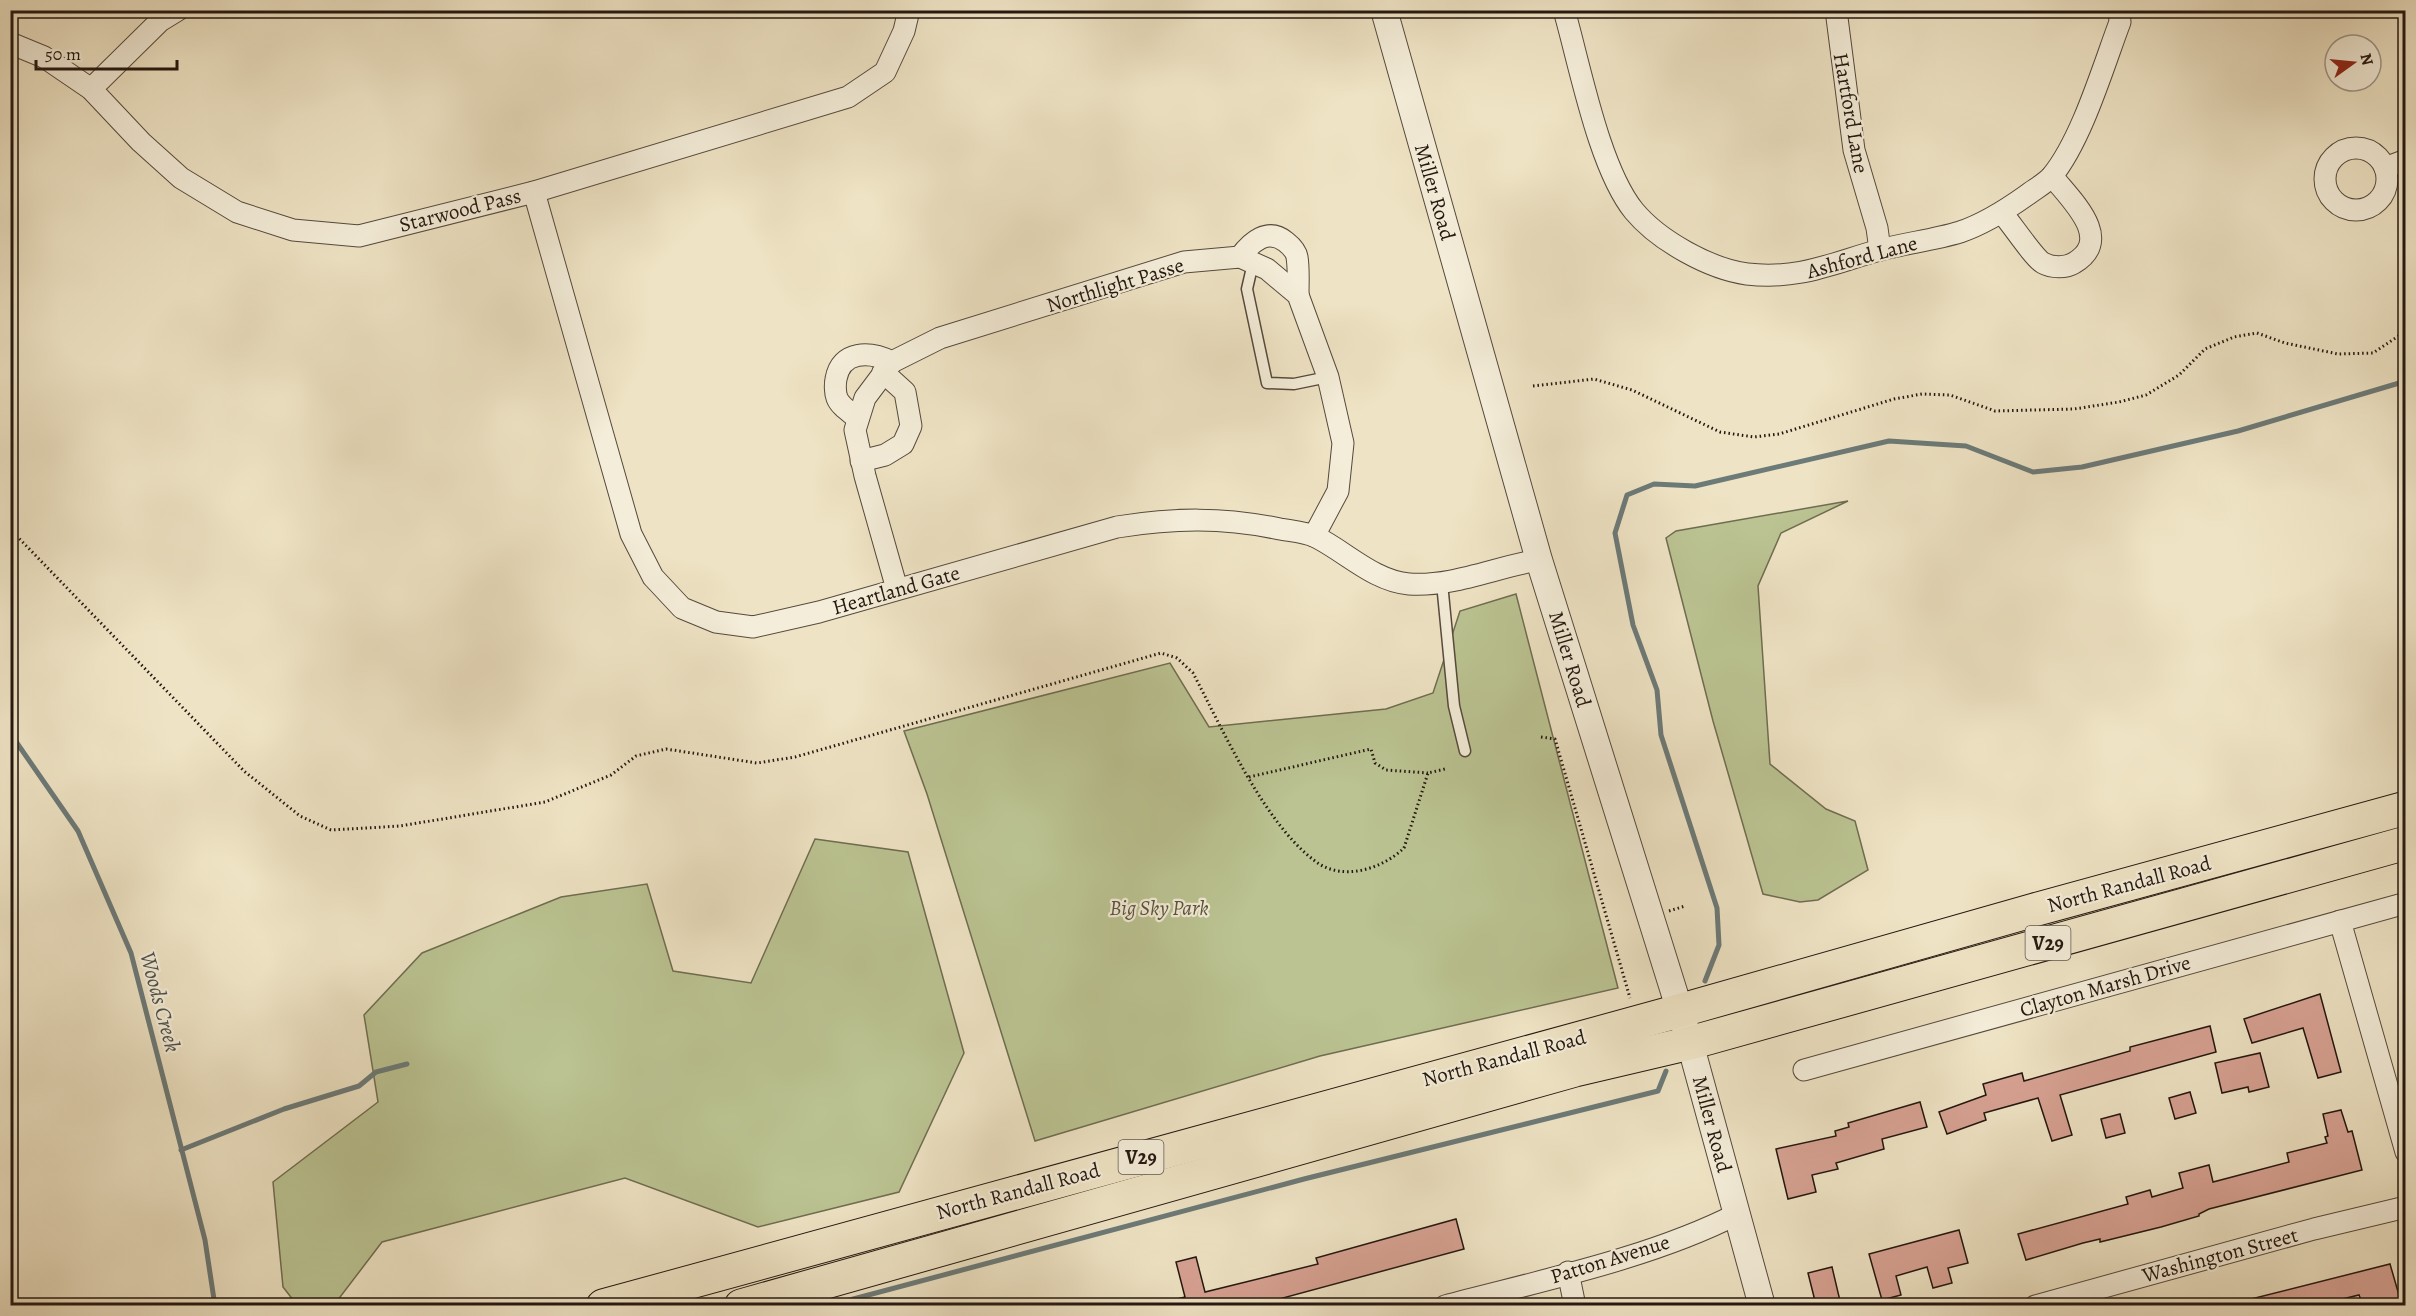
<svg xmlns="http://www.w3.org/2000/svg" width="2416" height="1316" viewBox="0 0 2416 1316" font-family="Alegreya,serif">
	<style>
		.green { fill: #bbc392; stroke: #6f6d51; stroke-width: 1.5 }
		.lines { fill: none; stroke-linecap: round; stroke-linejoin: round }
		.stream { stroke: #6c7a78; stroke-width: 5 }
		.building { fill: #d7a293; stroke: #231710; stroke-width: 1.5 }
		.service-casing { stroke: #564a3d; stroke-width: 13 }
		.minor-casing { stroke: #564a3d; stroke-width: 23 }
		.tertiary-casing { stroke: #564a3d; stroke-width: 28 }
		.primary-casing { stroke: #231710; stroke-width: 35 }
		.path { stroke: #231710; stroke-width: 3; stroke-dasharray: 1.5 3; stroke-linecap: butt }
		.service { stroke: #f4edd9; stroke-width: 10 }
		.minor { stroke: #f4edd9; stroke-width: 21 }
		.tertiary { stroke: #f4edd9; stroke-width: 26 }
		.primary { stroke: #eee3c4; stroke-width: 33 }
		.labels { text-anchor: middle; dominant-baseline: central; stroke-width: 4.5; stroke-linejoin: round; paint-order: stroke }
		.shield { fill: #f4edd9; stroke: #62574c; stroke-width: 1.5 }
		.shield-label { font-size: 20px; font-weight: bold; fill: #231710 }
		.street-label { font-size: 21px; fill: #231710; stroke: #f4edd9 }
		.park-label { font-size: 21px; font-style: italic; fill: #58533e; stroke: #f4edd9 }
		.water-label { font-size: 22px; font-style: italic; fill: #4e514d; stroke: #f4edd9 }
	</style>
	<rect width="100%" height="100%" fill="#eee3c4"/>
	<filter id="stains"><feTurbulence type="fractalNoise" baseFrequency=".00333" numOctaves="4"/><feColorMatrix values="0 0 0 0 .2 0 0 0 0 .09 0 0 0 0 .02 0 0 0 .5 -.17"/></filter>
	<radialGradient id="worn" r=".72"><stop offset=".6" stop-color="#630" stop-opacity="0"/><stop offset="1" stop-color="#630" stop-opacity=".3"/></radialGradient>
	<g class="green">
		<path d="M 1848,501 L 1781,533 L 1758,586 L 1770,764 L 1826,809 L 1855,821 L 1868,870 L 1818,900 L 1800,902 L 1763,894 L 1713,721 L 1666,538 L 1676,531 Z"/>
		<path d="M 1516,594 L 1618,988 L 1320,1056 L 1035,1141 L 927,794 L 904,731 L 1170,663 L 1209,727 L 1386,709 L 1433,693 L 1460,611 Z"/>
		<path d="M 815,839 L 908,852 L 964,1053 L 899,1192 L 758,1227 L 625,1178 L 382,1242 L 334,1305 L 297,1305 L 283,1287 L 273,1182 L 378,1102 L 364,1015 L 422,953 L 561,897 L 647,884 L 673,971 L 751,983 Z"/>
	</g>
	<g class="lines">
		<g class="stream">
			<path d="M 10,733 L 78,831 L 131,953 L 205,1240 L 215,1306"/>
			<path d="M 1705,981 L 1719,945 L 1717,908 L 1661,735 L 1657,690 L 1633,625 L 1615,533 L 1627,495 L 1654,484 L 1695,486 L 1889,441 L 1966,446 L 2033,472 L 2082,467 L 2238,431 L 2406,381"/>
			<path d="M 181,1150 L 284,1109 L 359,1086 L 376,1072 L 407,1064"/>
			<path d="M 827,1306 L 1304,1179 L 1658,1091 L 1666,1071"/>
		</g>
	</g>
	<g class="building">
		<path d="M 2320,994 L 2341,1072 L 2318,1078 L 2303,1028 L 2252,1043 L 2244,1019 Z"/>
		<path d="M 2210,1026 L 2216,1052 L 2060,1095 L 2072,1135 L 2052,1141 L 2038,1098 L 1984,1113 L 1986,1120 L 1947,1134 L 1939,1112 L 1986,1095 L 1983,1084 L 2022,1073 L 2024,1081 L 2130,1051 L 2130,1047 Z"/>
		<path d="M 2260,1053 L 2269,1087 L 2249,1092 L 2248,1087 L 2222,1093 L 2215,1063 Z"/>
		<path d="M 2190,1092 L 2196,1113 L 2175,1119 L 2169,1098 Z"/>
		<path d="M 1920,1102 L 1927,1127 L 1882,1139 L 1884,1149 L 1836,1163 L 1838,1169 L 1812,1175 L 1816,1192 L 1788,1199 L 1776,1149 L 1836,1136 L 1835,1131 L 1849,1127 L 1848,1123 Z"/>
		<path d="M 2341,1110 L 2348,1132 L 2352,1131 L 2362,1170 L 2209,1209 L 2199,1214 L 2199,1216 L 2161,1227 L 2100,1242 L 2100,1239 L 2083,1243 L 2026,1260 L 2018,1234 L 2128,1204 L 2126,1197 L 2150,1190 L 2152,1197 L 2183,1188 L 2179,1173 L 2209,1165 L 2213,1182 L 2289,1162 L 2287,1153 L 2327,1143 L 2325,1137 L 2328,1136 L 2323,1114 Z"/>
		<path d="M 2120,1114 L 2125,1133 L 2106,1138 L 2101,1119 Z"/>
		<path d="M 1456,1219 L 1464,1249 L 1257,1305 L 1174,1305 L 1173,1300 L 1185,1297 L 1176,1262 L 1196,1257 L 1205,1292 L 1318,1264 L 1316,1258 Z"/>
		<path d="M 1959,1230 L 1968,1263 L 1948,1268 L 1952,1283 L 1933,1288 L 1927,1267 L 1896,1276 L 1901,1295 L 1882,1300 L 1869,1254 Z"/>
		<path d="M 2390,1264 L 2401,1302 L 2391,1305 L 2363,1305 L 2359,1295 L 2318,1305 L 2244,1305 L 2243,1301 Z"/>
		<path d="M 1832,1267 L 1841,1305 L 1816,1305 L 1808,1273 Z"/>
	</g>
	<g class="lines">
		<defs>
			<g id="service">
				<path d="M 1253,263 L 1247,289 L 1267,383 L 1294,384 L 1328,377"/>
				<path d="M 1442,583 L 1454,706 L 1465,751"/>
			</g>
			<g id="minor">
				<path d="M 1564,10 C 1580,66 1599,168 1634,211 C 1659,241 1710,269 1747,274 C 1800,280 1832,263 1880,250 C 1906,243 1934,240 1960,232 C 1984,224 2006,210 2027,195 C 2035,189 2046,183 2052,176 C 2082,139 2103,67 2120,22 L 2119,10"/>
				<path d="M 1836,10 L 1854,150 L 1877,228 L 1880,250"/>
				<path d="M 10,43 L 44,57 L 91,89 L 141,142 L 181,178 L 237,212 L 293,230 L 359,236 L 534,192 L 848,97 L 885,72 L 904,31 L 909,10"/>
				<path d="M 91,89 L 160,21 L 178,10"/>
				<circle cx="2356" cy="179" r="31"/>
				<path d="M 2385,168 L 2406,160"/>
				<path d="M 534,192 L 631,534 L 653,577 L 682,608 L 716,622 L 753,627 L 819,612 L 1117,527 C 1175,518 1222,517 1280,529 C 1291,531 1306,532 1316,537 C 1346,552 1374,581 1409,584 C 1453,587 1496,567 1539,560"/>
				<path d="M 2002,213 C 2011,223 2034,258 2043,263 C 2052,268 2066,268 2074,263 C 2115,239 2070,199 2052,176"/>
				<path d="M 1240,257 C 1251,242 1268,227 1286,242 C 1291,246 1296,251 1297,257 C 1299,269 1298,283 1298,295"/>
				<path d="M 892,362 L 865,398 L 855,430 L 865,476 L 897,589"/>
				<path d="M 857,418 C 850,412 840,406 837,398 C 835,393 835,384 836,379 C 841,350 870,351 892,362 L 940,338 L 1184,262 L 1240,257 L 1267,269 L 1298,295 L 1328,377 L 1343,443 L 1338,491 L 1314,536"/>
				<path d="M 861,461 L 885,455 L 903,444 L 911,426 L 905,392 L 883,372"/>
				<path d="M 2340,921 L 2406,1152"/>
				<path d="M 1804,1070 L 2406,903"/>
				<path d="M 1568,1272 L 1575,1306"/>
				<path d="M 1445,1306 C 1539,1281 1651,1258 1737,1214"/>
				<path d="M 2035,1306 L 2314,1229 L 2406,1207"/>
			</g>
			<path id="tertiary" d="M 1384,10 L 1539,560 L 1690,1043 L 1762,1306"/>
			<g id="primary">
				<path d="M 603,1306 L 1679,1011 L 2034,910 L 2406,808"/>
				<path d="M 741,1306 L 1575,1070 L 1690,1043 L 2406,843"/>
			</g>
		</defs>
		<use href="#service" class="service-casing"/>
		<use href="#minor" class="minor-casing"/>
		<use href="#tertiary" class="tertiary-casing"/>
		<use href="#primary" class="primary-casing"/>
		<g class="path">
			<path d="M 1533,386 L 1594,379 L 1632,390 L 1720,432 L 1754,437 L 1779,434 L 1894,399 L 1922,394 L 1950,395 L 1995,411 L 2074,409 L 2119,402 L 2146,395 L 2179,375 L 2205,349 L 2234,337 L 2257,333 L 2285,343 L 2338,354 L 2373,353 L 2406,331"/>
			<path d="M 10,529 L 244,771 L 300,816 L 331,830 L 400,826 L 545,802 L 611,775 L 636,756 L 666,749 L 757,763 L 795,757 L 1161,653 L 1177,658 L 1193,673 C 1223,730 1264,823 1315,861 C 1342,882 1382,869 1404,848 L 1428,773 L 1445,769"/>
			<path d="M 1541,737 L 1555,739 L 1630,998"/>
			<path d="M 1249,777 L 1371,749 L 1375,763 L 1386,770 L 1428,773"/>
			<path d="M 1669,911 L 1685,906"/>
		</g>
		<use href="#service" class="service"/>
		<use href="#minor" class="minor"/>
		<use href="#tertiary" class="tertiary"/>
		<use href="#primary" class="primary"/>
	</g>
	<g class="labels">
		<g class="shield">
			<rect x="2025.5" y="926" width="45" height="34" rx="4.5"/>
			<rect x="1118.5" y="1140" width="45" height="34" rx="4.5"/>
		</g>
		<g class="shield-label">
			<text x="2048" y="943">V29</text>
			<text x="1141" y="1157">V29</text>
		</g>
		<g class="street-label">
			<text transform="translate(1851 113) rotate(80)">Hartford Lane</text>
			<text transform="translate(1435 192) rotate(74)">Miller Road</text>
			<text transform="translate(460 210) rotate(-14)">Starwood Pass</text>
			<text transform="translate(1862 257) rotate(-15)">Ashford Lane</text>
			<text transform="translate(1115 285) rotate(-17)">Northlight Passe</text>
			<text transform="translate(896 590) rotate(-16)">Heartland Gate</text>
			<text transform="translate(1570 659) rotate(73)">Miller Road</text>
			<text transform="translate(2129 884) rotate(-15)">North Randall Road</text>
			<text transform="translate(2105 986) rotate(-16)">Clayton Marsh Drive</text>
			<text transform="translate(1504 1058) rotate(-15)">North Randall Road</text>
			<text transform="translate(1712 1124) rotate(75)">Miller Road</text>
			<text transform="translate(1018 1191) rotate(-15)">North Randall Road</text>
			<text transform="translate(2220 1255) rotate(-15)">Washington Street</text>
			<text transform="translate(1610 1259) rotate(-17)">Patton Avenue</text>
		</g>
		<g class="park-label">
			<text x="1159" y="908">Big Sky Park</text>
		</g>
		<g class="water-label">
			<text transform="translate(160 1002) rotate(75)">Woods Creek</text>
		</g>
	</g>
	<rect width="2416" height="1316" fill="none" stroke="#eee3c4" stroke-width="36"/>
	<rect x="12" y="12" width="2392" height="1292" fill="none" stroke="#231710" stroke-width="3"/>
	<rect x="18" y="18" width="2380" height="1280" fill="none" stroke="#231710" stroke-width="1.5"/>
	<g transform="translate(2353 63) rotate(75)"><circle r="28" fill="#f4edd9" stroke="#a09789" stroke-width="1.5"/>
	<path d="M0-4.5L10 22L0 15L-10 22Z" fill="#8f2418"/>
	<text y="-9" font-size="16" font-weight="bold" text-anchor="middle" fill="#231710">N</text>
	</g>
	<path d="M36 60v9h141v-9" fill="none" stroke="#231710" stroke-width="3"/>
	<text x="45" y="60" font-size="18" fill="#231710" stroke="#f4edd9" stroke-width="4.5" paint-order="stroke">50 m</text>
	<rect width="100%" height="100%" filter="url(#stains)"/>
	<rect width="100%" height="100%" fill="url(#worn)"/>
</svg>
